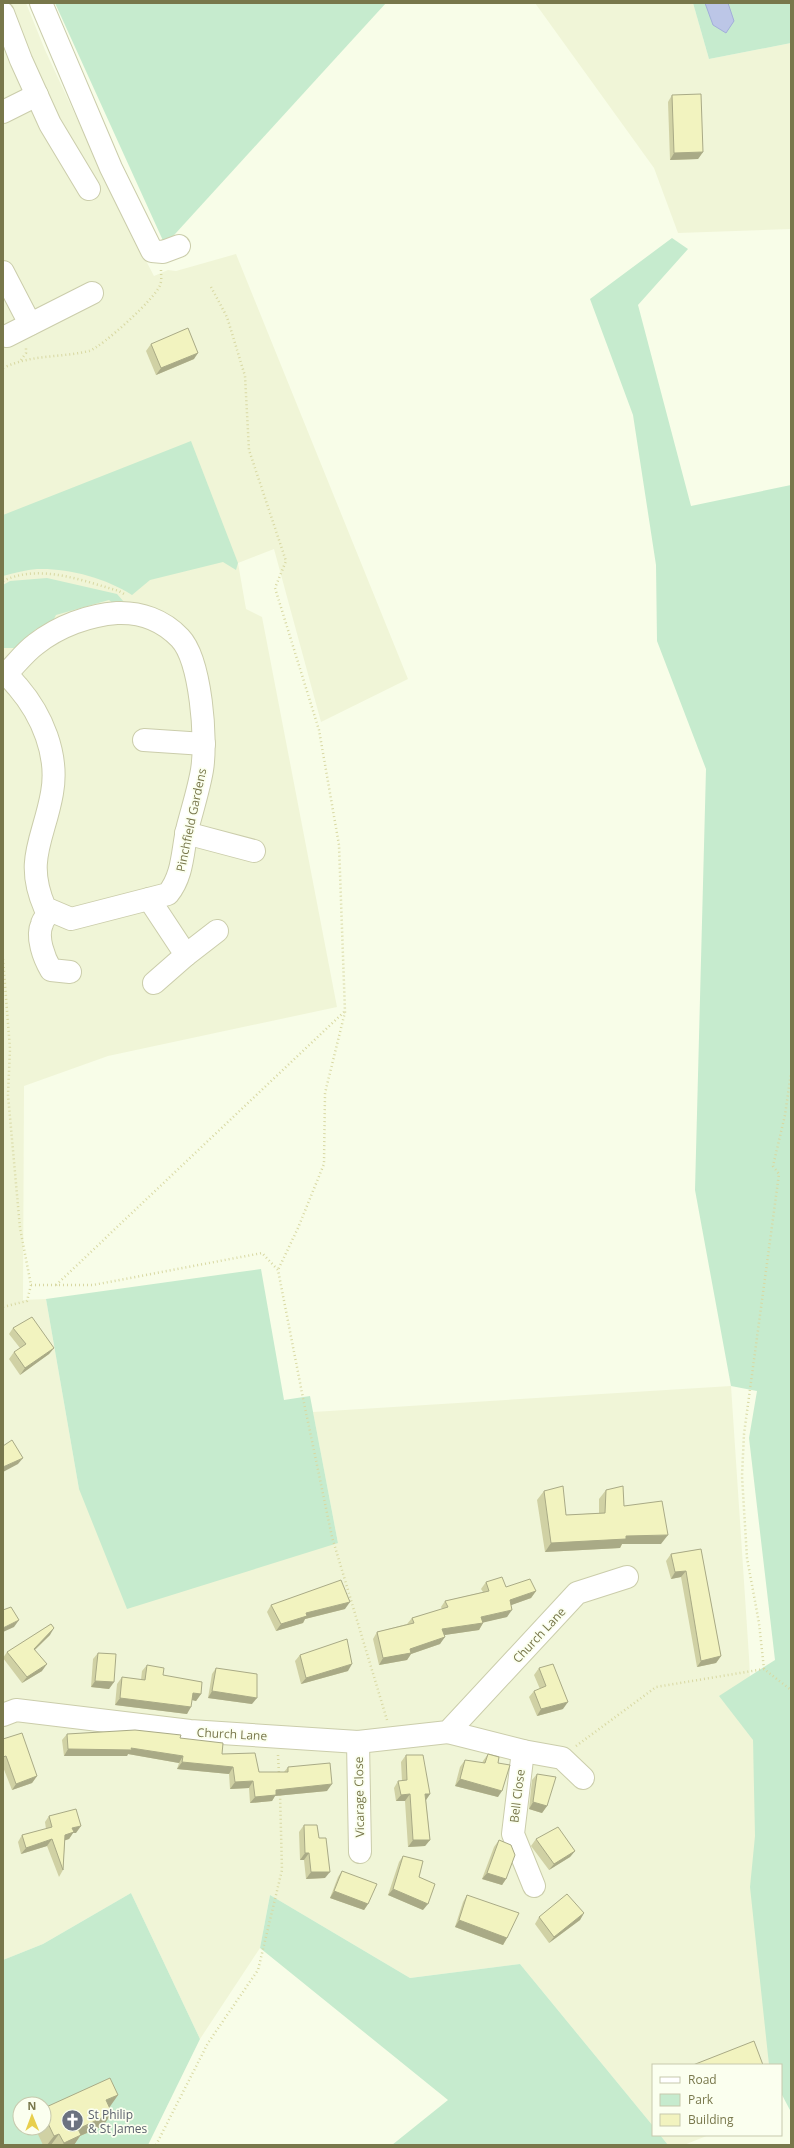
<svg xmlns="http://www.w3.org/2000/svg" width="794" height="2148" viewBox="0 0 794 2148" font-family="'Open Sans',sans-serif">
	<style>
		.residential { fill: #f0f5d7 }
		.green { fill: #c6ebce; fill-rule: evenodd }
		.water { fill: #bcc6e7; stroke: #a2afd9 }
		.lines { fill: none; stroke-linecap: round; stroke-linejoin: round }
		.minor-casing { stroke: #cbcdab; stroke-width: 24 }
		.path { stroke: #d8d8a2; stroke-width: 2.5; stroke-dasharray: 1 3; stroke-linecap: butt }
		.minor { stroke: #fff; stroke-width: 22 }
		.wall { fill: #d0d1a4 }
		.shaded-wall { fill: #a9aa86 }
		.building { fill: #f2f3bf; stroke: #a9aa86 }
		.labels { text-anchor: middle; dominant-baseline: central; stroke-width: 3.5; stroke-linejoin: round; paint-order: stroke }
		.street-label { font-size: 12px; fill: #78774b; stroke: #fbffef }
		.worship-label { font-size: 12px; fill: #5b616d; stroke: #fbffef; text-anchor: start }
	</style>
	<rect width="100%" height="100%" fill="#f8fde8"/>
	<g class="residential">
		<path d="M 3,3 L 26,3 L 45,50 L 121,213 L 154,276 L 168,270 L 176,271 L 236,254 L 408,679 L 321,722 L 274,549 L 238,563 L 246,609 L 262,617 L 337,1007 L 108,1056 L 24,1086 L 23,1300 L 46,1299 L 79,1489 L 338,1543 L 313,1412 L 731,1386 L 749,1657 L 769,2065 L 653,2065 L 653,2126 L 520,1964 L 410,1978 L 270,1895 L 260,1948 L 200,2039 L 131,1893 L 43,1944 L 3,1960 Z"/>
		<path d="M 535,3 L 693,3 L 709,59 L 791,43 L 791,229 L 678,233 L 654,168 Z"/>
		<path d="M 660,2135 L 709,2135 L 684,2145 L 668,2145 Z"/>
	</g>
	<g class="green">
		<path d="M 55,3 L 386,3 L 165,245 Z"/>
		<path d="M 693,3 L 791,3 L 791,43 L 709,59 Z"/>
		<path d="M 672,238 L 688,249 L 638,305 L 691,506 L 791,485 L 791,2112 L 781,2093 L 781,2065 L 769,2065 L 750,1887 L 755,1836 L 753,1740 L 719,1696 L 775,1660 L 749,1438 L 757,1391 L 731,1386 L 695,1190 L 706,769 L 657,641 L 656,565 L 633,415 L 590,299 Z"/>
		<path d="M 191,441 L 238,563 L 236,570 L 223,562 L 150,580 L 132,595 C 106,578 68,568 37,569 C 26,570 14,573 3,576 L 3,515 Z"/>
		<path d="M 47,578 L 117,594 L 124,602 L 114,604 L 109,600 L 56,615 L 52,623 L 36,629 L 17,648 L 3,648 L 3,585 L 10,581 Z"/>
		<path d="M 261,1269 L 284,1400 L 310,1396 L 338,1543 L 127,1609 L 79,1489 L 46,1299 Z"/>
		<path d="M 131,1893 L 200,2039 L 148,2145 L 3,2145 L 3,1960 L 43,1944 ZM 20,2104 L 44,2104 L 44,2128 L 20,2128 Z"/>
		<path d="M 270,1895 L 410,1978 L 520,1964 L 653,2126 L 653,2135 L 660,2135 L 668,2145 L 392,2145 L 448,2100 L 260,1948 Z"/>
	</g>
	<path class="water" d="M 705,3 L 728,3 L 734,21 L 726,33 L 713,25 Z"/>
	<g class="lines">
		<defs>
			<g id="minor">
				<path d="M 41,3 L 111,168 L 152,251 L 163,252 L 179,246"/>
				<path d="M 3,13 L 21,60 L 50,124 L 89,189"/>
				<path d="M 3,112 L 37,95"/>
				<path d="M 3,272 L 30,324"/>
				<path d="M 7,336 L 92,293"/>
				<path d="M 3,672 C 9,675 13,682 18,687 C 42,715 59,755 52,793 C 44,839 24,860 45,908 L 71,919 L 168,894 C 184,874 182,850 188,826 C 193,807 199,788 202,770 C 207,740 201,660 180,638 C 163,620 140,612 117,613 C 89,615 59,626 36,644 C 25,652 16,664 6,674"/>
				<path d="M 144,740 L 204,744"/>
				<path d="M 186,833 L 254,851"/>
				<path d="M 149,899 L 186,955 L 154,983"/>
				<path d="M 50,911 C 48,915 43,919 42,924 C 36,937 44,958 51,970 L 70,972"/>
				<path d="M 186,955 L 217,931"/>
				<path d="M 3,1715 L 16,1710 L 190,1731 L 358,1742 L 448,1732 L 577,1593 L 627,1577"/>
				<path d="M 448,1732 L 523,1751 L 562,1758 L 583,1778"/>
				<path d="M 358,1742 L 360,1852"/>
				<path d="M 523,1751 L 513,1834 L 534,1886"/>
			</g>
		</defs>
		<use href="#minor" class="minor-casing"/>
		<g class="path">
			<path d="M 211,287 L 227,317 L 245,376 L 249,450 L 286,561 L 275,588 L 319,730 L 339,845 L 345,1012 L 325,1093 L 324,1164 L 298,1228 L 278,1270"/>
			<path d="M 21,360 L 26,353 L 26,346"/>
			<path d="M 3,368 C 32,354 60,358 89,351 C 102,347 156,298 160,285 C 162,281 161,275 161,270"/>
			<path d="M 3,581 C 40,563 83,581 119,591 L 124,594"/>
			<path d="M 3,959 L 10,1049 L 8,1095 L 20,1228 L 31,1285 L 27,1301 L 3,1307"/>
			<path d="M 31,1285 L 93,1285 L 262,1253 L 278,1270 L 303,1398 L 332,1537 L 387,1720"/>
			<path d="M 56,1285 L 344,1012"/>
			<path d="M 764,1669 L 759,1623 L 747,1558 L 742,1476 L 744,1434 L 779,1174 L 773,1166 L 785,1115 L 791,1073"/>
			<path d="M 576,1746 L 656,1687 L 764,1669 L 791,1690"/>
			<path d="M 278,1755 L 279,1774"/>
			<path d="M 156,2145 L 208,2043 L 258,1970 L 282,1870 L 280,1793"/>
		</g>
		<use href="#minor" class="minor"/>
	</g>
	<g class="wall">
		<path d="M 672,95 L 703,152 L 698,159 L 670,160 L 668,102 Z"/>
		<path d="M 151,344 L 194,359 L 156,375 L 146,351 Z"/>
		<path d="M 13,1328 L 54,1348 L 49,1354 L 20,1375 L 9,1359 L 14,1352 L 20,1348 L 9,1334 Z"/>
		<path d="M 606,1490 L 624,1506 L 661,1544 L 622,1544 L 620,1548 L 545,1552 L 537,1500 L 544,1491 L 566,1515 L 599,1513 L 599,1499 Z"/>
		<path d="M 701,1549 L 721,1656 L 716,1663 L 697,1667 L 681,1577 L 671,1579 L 666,1561 L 671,1554 Z"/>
		<path d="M 486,1582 L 506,1587 L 536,1591 L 531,1598 L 511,1605 L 507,1617 L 483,1622 L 483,1623 L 479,1630 L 444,1635 L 440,1644 L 411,1654 L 407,1660 L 379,1665 L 373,1639 L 377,1632 L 407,1624 L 412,1618 L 442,1609 L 441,1607 L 445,1601 L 483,1592 L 481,1589 Z"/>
		<path d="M 271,1605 L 345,1609 L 305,1619 L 303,1623 L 276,1631 L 267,1612 Z"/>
		<path d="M 50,1635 L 35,1650 L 42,1671 L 22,1683 L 3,1658 L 7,1652 Z"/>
		<path d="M 98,1653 L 114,1682 L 109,1689 L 91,1687 L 93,1659 Z"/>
		<path d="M 300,1655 L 348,1671 L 301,1684 L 295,1661 Z"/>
		<path d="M 147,1665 L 163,1675 L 201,1694 L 196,1701 L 192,1700 L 187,1714 L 115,1705 L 117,1684 L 122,1677 L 141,1680 L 142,1671 Z"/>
		<path d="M 216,1668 L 252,1704 L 208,1698 L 212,1674 Z"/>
		<path d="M 539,1668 L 563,1709 L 537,1716 L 529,1697 L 534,1691 L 540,1689 L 534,1675 Z"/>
		<path d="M 67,1734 L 180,1738 L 222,1754 L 259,1772 L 284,1772 L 288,1767 L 327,1791 L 275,1796 L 272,1801 L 250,1803 L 249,1788 L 230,1789 L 229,1774 L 177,1769 L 179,1763 L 128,1754 L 127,1756 L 64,1756 L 62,1740 Z"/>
		<path d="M 3,1739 L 37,1776 L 32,1783 L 12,1790 L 3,1767 Z"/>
		<path d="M 488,1754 L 498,1763 L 498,1797 L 455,1786 L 460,1767 L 465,1760 L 482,1763 L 483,1761 Z"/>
		<path d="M 406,1755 L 430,1794 L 426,1800 L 430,1840 L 425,1846 L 408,1847 L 405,1801 L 396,1801 L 394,1788 L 398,1781 L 402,1781 L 401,1762 Z"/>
		<path d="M 537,1774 L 547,1806 L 542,1813 L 529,1809 L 532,1780 Z"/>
		<path d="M 49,1816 L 76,1833 L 73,1833 L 69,1839 L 65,1840 L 63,1870 L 59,1877 L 47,1846 L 21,1854 L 18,1842 L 22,1835 L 46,1829 L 45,1822 Z"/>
		<path d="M 304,1825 L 319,1838 L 325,1878 L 306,1879 L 304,1860 L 300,1860 L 299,1832 Z"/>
		<path d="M 536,1839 L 575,1851 L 570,1857 L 549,1870 L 531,1846 Z"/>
		<path d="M 499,1840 L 506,1879 L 502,1885 L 482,1879 L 494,1847 Z"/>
		<path d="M 403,1856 L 419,1877 L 423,1910 L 388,1895 L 399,1862 Z"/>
		<path d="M 342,1871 L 368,1904 L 364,1910 L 330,1898 L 338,1877 Z"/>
		<path d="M 467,1895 L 507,1938 L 503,1945 L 455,1927 L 463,1902 Z"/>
		<path d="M 584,1913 L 580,1920 L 549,1943 L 535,1924 L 539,1917 Z"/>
		<path d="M 118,2095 L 109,2107 L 103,2126 L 80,2136 L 74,2145 L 43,2145 L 35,2128 L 44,2128 L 44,2108 Z"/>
	</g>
	<g class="shaded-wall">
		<path d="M 703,152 L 698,159 L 670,160 L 674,153 Z"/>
		<path d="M 198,353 L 194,359 L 156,375 L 161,368 Z"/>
		<path d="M 54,1348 L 49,1354 L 20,1375 L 25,1368 Z"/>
		<path d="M 23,1458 L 18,1464 L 3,1472 L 3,1467 Z"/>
		<path d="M 668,1535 L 661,1544 L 622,1544 L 620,1548 L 545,1552 L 551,1543 L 626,1536 Z"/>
		<path d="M 686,1571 L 681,1577 L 671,1579 L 675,1572 Z"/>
		<path d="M 536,1591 L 531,1598 L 506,1607 L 510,1600 Z"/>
		<path d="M 350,1602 L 345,1609 L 305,1619 L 303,1623 L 276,1631 L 281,1624 L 306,1613 Z"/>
		<path d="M 512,1610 L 507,1617 L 477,1624 L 481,1617 Z"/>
		<path d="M 19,1620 L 14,1627 L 3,1632 L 3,1628 Z"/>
		<path d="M 483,1623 L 479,1630 L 438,1636 L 442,1629 Z"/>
		<path d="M 54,1628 L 50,1635 L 29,1655 L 34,1649 Z"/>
		<path d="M 445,1637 L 440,1644 L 411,1654 L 407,1660 L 379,1665 L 383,1658 Z"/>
		<path d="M 721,1656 L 716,1663 L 697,1667 L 701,1661 Z"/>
		<path d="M 47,1664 L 42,1671 L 22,1683 L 27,1677 Z"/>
		<path d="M 352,1664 L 348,1671 L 301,1684 L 306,1678 Z"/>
		<path d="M 95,1681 L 114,1682 L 109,1689 L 91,1687 Z"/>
		<path d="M 212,1691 L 257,1698 L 252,1704 L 208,1698 Z"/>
		<path d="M 193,1693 L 201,1694 L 196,1701 L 188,1699 Z"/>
		<path d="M 120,1698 L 191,1707 L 187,1714 L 115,1705 Z"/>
		<path d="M 568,1702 L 563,1709 L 537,1716 L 541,1709 Z"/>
		<path d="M 131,1748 L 183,1756 L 179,1763 L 128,1754 L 127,1756 L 64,1756 L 68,1749 Z"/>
		<path d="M 182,1762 L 233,1767 L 229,1774 L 177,1769 Z"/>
		<path d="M 37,1776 L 32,1783 L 12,1790 L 16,1784 Z"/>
		<path d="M 460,1779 L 502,1791 L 498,1797 L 455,1786 Z"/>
		<path d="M 253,1781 L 249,1788 L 230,1789 L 235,1782 Z"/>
		<path d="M 332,1784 L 327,1791 L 275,1796 L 272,1801 L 250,1803 L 255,1797 L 276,1790 Z"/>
		<path d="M 410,1794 L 405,1801 L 396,1801 L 401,1795 Z"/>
		<path d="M 425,1794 L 430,1794 L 426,1800 Z"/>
		<path d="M 533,1802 L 547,1806 L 542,1813 L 529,1809 Z"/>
		<path d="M 81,1826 L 76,1833 L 73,1833 L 69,1839 L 60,1842 L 65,1835 L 72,1828 Z"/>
		<path d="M 52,1839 L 47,1846 L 21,1854 L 26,1848 Z"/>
		<path d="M 413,1840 L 430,1840 L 425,1846 L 408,1847 Z"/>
		<path d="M 575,1851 L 570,1857 L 549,1870 L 554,1864 Z"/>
		<path d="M 305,1853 L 309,1853 L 304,1860 L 300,1860 Z"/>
		<path d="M 311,1872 L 330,1872 L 325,1878 L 306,1879 Z"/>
		<path d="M 487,1873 L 506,1879 L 502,1885 L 482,1879 Z"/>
		<path d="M 393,1889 L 428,1904 L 423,1910 L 388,1895 Z"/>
		<path d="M 334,1891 L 368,1904 L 364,1910 L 330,1898 Z"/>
		<path d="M 584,1913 L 580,1920 L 549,1943 L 554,1937 Z"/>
		<path d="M 459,1920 L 507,1938 L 503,1945 L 455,1927 Z"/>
		<path d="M 118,2095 L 109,2108 L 106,2100 Z"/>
		<path d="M 112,2113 L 103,2126 L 80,2136 L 74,2145 L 62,2145 L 78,2129 Z"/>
		<path d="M 59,2134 L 51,2145 L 47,2145 L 54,2136 Z"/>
	</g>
	<g class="building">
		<path d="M 701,94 L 703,152 L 674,153 L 672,95 Z"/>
		<path d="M 188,328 L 198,353 L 161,368 L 151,344 Z"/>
		<path d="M 32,1317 L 54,1348 L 25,1368 L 14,1352 L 26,1344 L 13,1328 Z"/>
		<path d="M 12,1440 L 23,1458 L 3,1467 L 3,1446 Z"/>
		<path d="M 563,1486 L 566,1515 L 605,1513 L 606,1490 L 623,1486 L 624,1506 L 662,1501 L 668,1535 L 626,1536 L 626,1539 L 551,1543 L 544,1491 Z"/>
		<path d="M 701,1549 L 721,1656 L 701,1661 L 686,1571 L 675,1572 L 671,1554 Z"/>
		<path d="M 502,1577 L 506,1587 L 530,1579 L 536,1591 L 510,1600 L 512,1610 L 481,1617 L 483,1623 L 442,1629 L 445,1637 L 410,1649 L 411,1653 L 383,1658 L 377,1632 L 414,1623 L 412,1618 L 448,1607 L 445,1601 L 489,1591 L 486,1582 Z"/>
		<path d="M 341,1580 L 350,1602 L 306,1613 L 307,1616 L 281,1624 L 271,1605 Z"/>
		<path d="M 11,1607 L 19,1620 L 3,1628 L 3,1610 Z"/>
		<path d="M 51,1624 L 54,1628 L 34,1649 L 47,1664 L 27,1677 L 7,1652 Z"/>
		<path d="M 347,1639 L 352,1664 L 306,1678 L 300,1655 Z"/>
		<path d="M 98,1653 L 116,1654 L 114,1682 L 95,1681 Z"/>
		<path d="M 553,1664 L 568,1702 L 541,1709 L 534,1691 L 546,1686 L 539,1668 Z"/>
		<path d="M 147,1665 L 164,1668 L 163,1675 L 202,1682 L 201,1694 L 193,1693 L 191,1707 L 120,1698 L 122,1677 L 145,1680 Z"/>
		<path d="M 216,1668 L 257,1674 L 257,1698 L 212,1691 Z"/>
		<path d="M 135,1730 L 181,1735 L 180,1738 L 223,1743 L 222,1754 L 255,1753 L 259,1772 L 288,1772 L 288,1767 L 330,1763 L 332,1784 L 276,1790 L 276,1795 L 255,1797 L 253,1781 L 235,1782 L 233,1767 L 182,1762 L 183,1756 L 131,1748 L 132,1750 L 68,1749 L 67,1734 Z"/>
		<path d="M 22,1733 L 37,1776 L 16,1784 L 6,1756 L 3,1757 L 3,1739 Z"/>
		<path d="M 488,1754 L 499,1757 L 498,1763 L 510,1765 L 502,1791 L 460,1779 L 465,1760 L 485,1763 Z"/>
		<path d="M 406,1755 L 423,1755 L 430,1794 L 425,1794 L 430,1840 L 413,1840 L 410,1794 L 401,1795 L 398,1781 L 407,1780 Z"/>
		<path d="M 537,1774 L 556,1777 L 547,1806 L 533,1802 Z"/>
		<path d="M 76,1809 L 81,1826 L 72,1828 L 74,1832 L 65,1835 L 63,1870 L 52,1839 L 26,1848 L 22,1835 L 52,1827 L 49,1816 Z"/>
		<path d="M 304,1825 L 317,1825 L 319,1838 L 326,1838 L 330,1872 L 311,1872 L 309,1853 L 305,1853 Z"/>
		<path d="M 558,1827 L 575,1851 L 554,1864 L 536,1839 Z"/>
		<path d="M 499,1840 L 511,1845 L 515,1855 L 506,1879 L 487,1873 Z"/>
		<path d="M 403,1856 L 423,1861 L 419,1877 L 435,1884 L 428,1904 L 393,1889 Z"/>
		<path d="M 342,1871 L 377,1884 L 368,1904 L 334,1891 Z"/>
		<path d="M 567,1894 L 584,1913 L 554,1937 L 539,1917 Z"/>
		<path d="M 467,1895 L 519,1913 L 507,1938 L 459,1920 Z"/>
		<path d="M 754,2041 L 763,2065 L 693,2065 Z"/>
		<path d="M 110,2078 L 118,2095 L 106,2100 L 112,2113 L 78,2129 L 81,2135 L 64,2143 L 59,2134 L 54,2136 L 44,2115 L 44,2108 Z"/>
	</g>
	<defs>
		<symbol id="church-disc" viewBox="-11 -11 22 22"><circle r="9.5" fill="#6b7280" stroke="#fbffef"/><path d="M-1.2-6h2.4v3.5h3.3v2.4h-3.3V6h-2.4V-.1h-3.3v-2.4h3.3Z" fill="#fff"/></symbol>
	</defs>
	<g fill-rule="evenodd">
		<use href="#church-disc" x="60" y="2108" width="25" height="25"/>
	</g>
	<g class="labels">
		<g class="street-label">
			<text transform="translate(191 820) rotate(-78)">Pinchfield Gardens</text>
			<text transform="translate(539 1635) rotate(-47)">Church Lane</text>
			<text transform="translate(232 1734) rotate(3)">Church Lane</text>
			<text transform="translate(517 1796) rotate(-83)">Bell Close</text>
			<text transform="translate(359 1797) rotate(-91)">Vicarage Close</text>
		</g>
		<g class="worship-label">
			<text x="88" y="2114">St Philip<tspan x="88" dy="14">&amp; St James</tspan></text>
		</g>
	</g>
	<rect width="794" height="2148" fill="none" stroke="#78774b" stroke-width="8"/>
	<rect x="652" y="2064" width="130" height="72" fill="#fbffef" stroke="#c7c9ad"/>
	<rect x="660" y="2077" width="20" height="6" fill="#ffffff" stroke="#c7c9ad"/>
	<text x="688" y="2084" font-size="12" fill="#78774b">Road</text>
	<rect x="660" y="2094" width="20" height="12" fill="#c6ebce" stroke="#c7c9ad"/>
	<text x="688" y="2104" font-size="12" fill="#78774b">Park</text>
	<rect x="660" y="2114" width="20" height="12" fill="#f2f3bf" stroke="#c7c9ad"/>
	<text x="688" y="2124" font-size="12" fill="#78774b">Building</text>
	<g transform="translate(32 2116) rotate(359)"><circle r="19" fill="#fbffef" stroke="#c7c9ad"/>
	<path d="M0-3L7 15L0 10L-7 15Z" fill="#e8cf4c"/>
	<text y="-6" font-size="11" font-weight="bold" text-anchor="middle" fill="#78774b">N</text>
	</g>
</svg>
